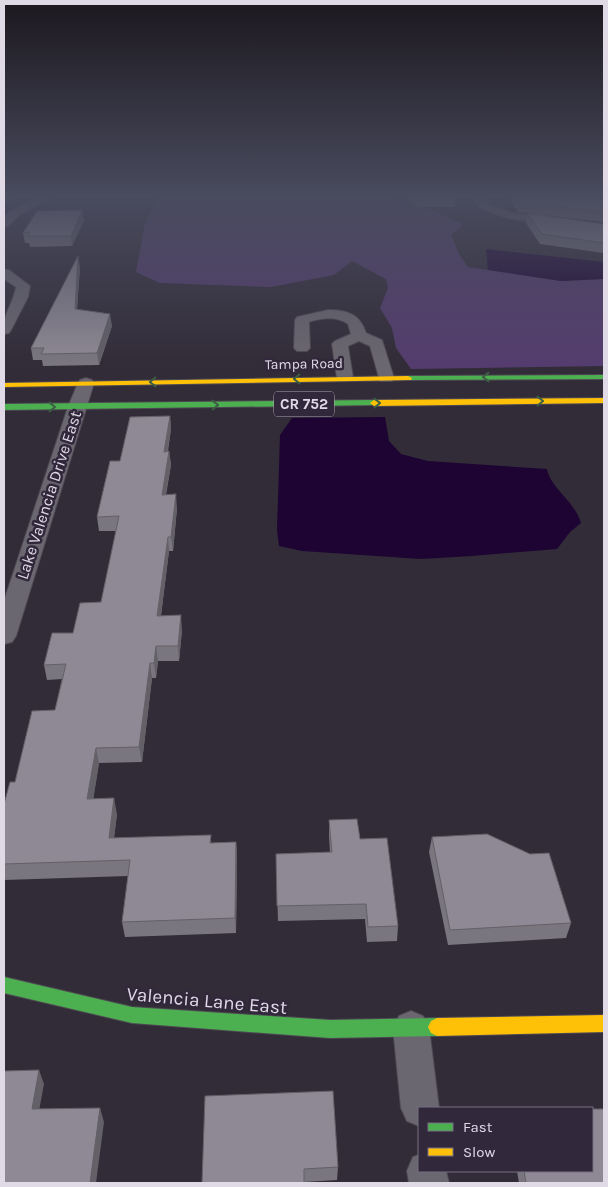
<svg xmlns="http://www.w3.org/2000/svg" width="608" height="1187" viewBox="0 0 608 1187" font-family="Karla,sans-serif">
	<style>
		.green { fill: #543d6e }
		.water { fill: #1d0433 }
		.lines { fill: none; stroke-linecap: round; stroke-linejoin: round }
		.street-casing { stroke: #4e4953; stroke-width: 2 }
		.fast-casing { stroke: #4e4953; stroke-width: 2 }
		.slow-casing { stroke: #4e4953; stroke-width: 2 }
		.street { fill: #6b6770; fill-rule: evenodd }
		.fast { fill: #4caf50; fill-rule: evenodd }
		.slow { fill: #ffc107; fill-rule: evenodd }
		.wall { fill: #7a767f }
		.shaded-wall { fill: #636068 }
		.building { fill: #8e8994; stroke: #636068 }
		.oneway { stroke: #3c5e44 }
		.labels { text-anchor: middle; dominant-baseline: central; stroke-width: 5; stroke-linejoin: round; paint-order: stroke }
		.far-street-label { font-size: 14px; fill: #e0dae7; stroke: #31283c }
		.shield { fill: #31283c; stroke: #aca5b4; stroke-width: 1 }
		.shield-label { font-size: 15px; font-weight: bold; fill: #e0dae7 }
		.street-label { font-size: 16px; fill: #e0dae7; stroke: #31283c }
		.near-street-label { font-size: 19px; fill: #e0dae7; stroke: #31283c }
	</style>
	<rect width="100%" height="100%" fill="#322c38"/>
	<path class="green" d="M 157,197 L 385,197 L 428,209 L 461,223 L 462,226 L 451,235 L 459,254 L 468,267 L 561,281 L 604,279 L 604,366 L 411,369 L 396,348 L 392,328 L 380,308 L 388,288 L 386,279 L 352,261 L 334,275 L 271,287 L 160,283 L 136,272 L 145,223 L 153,209 Z"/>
	<g class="water">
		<path d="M 486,249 L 604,262 L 604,279 L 561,281 L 488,270 Z"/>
		<path d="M 385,417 L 389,441 L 401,454 L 428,461 L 547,469 C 551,489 574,500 581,523 L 570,532 L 557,549 L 472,556 L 421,559 L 302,551 L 279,546 L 277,530 L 280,435 L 292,418 Z"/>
	</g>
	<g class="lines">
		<defs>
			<g id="street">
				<path d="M 39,197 L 54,197 L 19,215 L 8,226 L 4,226 L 4,217 L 11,211 Z"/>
				<path d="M 472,197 L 484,197 L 488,204 L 513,213 L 604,224 L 604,232 L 507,218 L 480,208 Z"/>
				<path d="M 4,269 L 9,270 L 30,286 L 28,297 L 11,330 L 9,333 L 4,334 C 3,311 12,308 16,287 L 4,279 Z"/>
				<path d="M 328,310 C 347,310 360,314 366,333 L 382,340 L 394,378 L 392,381 L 380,381 L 370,346 L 359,341 L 348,346 L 353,378 L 351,381 L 339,381 L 337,378 L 332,344 L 335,341 L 351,334 L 348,324 C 337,316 321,318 309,322 L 310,348 L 307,351 L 297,351 L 294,348 L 295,320 L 297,317 Z"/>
				<path d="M 86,378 L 92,380 L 94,383 L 16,636 L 12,642 L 4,644 L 4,601 L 68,407 L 78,383 L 80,380 Z"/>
				<path d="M 411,1011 L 423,1016 L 429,1028 L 439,1108 L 419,1108 L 419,1126 L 407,1121 L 401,1108 L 393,1028 L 399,1016 Z"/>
				<path d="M 419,1155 L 419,1171 L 446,1171 L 449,1183 L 409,1183 L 407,1171 L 413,1157 Z"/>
			</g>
			<g id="fast">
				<path d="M 604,375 L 604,379 L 408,380 L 404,378 L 408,376 Z"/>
				<path d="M 374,400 L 377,401 L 377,405 L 4,410 L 4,404 Z"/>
				<path d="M 4,977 L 132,1007 L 330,1020 L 437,1018 L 443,1021 L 446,1027 L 443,1033 L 437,1036 L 330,1038 L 132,1023 L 4,993 Z"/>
			</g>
			<g id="slow">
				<path d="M 408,376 L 412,378 L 411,380 L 4,387 L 4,383 Z"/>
				<path d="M 604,398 L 604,403 L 374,406 L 370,403 L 374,400 Z"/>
				<path d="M 604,1015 L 604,1032 L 437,1036 L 431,1033 L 428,1027 L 431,1021 L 437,1018 Z"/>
			</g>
		</defs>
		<use href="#street" class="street-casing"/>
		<use href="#fast" class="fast-casing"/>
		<use href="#slow" class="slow-casing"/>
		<use href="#street" class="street"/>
		<use href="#fast" class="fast"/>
		<use href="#slow" class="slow"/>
	</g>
	<g class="wall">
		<path d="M 4,197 L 14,197 L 11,201 L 4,201 Z"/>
		<path d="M 406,197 L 456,197 L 455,207 L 419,207 L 407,200 Z"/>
		<path d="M 508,197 L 604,197 L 604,222 L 536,214 L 604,224 L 604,253 L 540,244 L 526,223 L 527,213 L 518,212 Z"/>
		<path d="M 84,220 L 72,246 L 30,247 L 29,243 L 25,243 L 23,233 Z"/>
		<path d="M 80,267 L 77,309 L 112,326 L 99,365 L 43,366 L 42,360 L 33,360 L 31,348 Z"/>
		<path d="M 170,416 L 171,429 L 168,451 L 169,451 L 171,465 L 166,495 L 177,508 L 173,551 L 169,551 L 161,616 L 182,630 L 179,661 L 158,661 L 156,678 L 152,678 L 142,762 L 99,763 L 93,799 L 117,814 L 114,838 L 211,835 L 211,843 L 236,842 L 237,857 L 236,933 L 125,937 L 122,922 L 128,876 L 4,880 L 4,804 L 15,782 L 55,710 L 62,679 L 47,680 L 44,665 L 101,602 L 116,531 L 99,531 L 97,517 L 120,461 Z"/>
		<path d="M 329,820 L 360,839 L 398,926 L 397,941 L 367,942 L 365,919 L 278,921 L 276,854 L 330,852 L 329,836 Z"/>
		<path d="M 432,837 L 571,923 L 566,938 L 448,945 L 429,852 Z"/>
		<path d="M 205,1096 L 338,1167 L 337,1180 L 304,1182 Z"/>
		<path d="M 517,1171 L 592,1171 L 604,1183 L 519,1183 Z"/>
	</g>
	<g class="shaded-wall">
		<path d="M 82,210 L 84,220 L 72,246 L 71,236 Z"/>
		<path d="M 78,256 L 80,267 L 76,321 L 75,309 Z"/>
		<path d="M 110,314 L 112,326 L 99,365 L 97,353 Z"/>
		<path d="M 170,416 L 171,429 L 165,465 L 164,452 Z"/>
		<path d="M 169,451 L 171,465 L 163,509 L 162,495 Z"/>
		<path d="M 176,494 L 177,508 L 173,551 L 171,537 Z"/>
		<path d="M 168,537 L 169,551 L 159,631 L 157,616 Z"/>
		<path d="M 181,615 L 182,630 L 179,661 L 178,646 Z"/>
		<path d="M 156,646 L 158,661 L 156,678 L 154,663 Z"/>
		<path d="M 150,663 L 152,678 L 142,762 L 139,747 Z"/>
		<path d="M 96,748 L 99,763 L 91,814 L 87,799 Z"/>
		<path d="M 114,798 L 117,814 L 112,853 L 109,838 Z"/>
		<path d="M 236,842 L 237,857 L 236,933 L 235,918 Z"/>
		<path d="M 39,1070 L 44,1084 L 37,1122 L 32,1109 Z"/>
		<path d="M 100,1108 L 104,1122 L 96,1183 L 90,1183 Z"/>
	</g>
	<g class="building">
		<path d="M 516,197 L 604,197 L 604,212 L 519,202 Z"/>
		<path d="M 82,210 L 71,236 L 28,236 L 30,232 L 23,233 L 37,211 Z"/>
		<path d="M 527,213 L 604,224 L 604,243 L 542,234 Z"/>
		<path d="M 78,256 L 75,309 L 110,314 L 97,353 L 41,354 L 44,348 L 31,348 Z"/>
		<path d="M 170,416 L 164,452 L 169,451 L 162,495 L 176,494 L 171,537 L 168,537 L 157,616 L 181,615 L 178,646 L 156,646 L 154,663 L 150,663 L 139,747 L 96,748 L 87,799 L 114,798 L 109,838 L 211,835 L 210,843 L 236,842 L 235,918 L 122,922 L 130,860 L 4,864 L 4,804 L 10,782 L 15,782 L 32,711 L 55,710 L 66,664 L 44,665 L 52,633 L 73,633 L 80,603 L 101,602 L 119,516 L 97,517 L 110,461 L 120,461 L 130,417 Z"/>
		<path d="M 357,819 L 360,839 L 387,838 L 398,926 L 368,927 L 366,904 L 277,906 L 276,854 L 332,852 L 329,820 Z"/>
		<path d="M 487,834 L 530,854 L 549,853 L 571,923 L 450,930 L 432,837 Z"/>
		<path d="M 39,1070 L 32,1109 L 100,1108 L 90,1183 L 4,1183 L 4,1071 Z"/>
		<path d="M 333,1091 L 338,1167 L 304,1169 L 304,1183 L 202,1183 L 205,1096 Z"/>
		<path d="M 592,1109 L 604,1109 L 604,1183 L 526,1183 L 524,1171 L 592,1171 Z"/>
	</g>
	<defs><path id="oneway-chevron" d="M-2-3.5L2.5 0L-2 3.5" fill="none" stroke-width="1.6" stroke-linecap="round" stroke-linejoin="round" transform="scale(1.25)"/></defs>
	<g class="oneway">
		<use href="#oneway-chevron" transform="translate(486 377) rotate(180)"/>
		<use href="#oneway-chevron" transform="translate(297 379) rotate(179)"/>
		<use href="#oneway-chevron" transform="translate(153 382) rotate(179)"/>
		<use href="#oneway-chevron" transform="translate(540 401) rotate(-1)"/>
		<use href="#oneway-chevron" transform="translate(377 403) rotate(-1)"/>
		<use href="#oneway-chevron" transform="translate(215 405) rotate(-1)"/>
		<use href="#oneway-chevron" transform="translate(52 407)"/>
	</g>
	<linearGradient id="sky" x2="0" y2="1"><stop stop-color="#1c181f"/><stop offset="0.54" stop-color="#494b5e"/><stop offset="1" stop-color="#494b5e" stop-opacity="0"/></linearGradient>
	<rect width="608" height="363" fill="url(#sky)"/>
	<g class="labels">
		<g class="far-street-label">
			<text transform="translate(304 364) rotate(-1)">Tampa Road</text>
		</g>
		<rect class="shield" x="274" y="391.5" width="60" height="25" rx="4"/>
		<g class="shield-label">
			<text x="304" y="404">CR 752</text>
		</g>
		<g class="street-label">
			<text transform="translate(49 495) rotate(-72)">Lake Valencia Drive East</text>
		</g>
		<g class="near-street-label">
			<text transform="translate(207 1001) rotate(5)">Valencia Lane East</text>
		</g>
	</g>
	<rect width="608" height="1187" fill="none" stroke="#e0dae7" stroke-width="10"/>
	<rect x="418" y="1107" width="175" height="65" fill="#31283c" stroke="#776f80"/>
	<rect x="428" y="1123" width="25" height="8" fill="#4caf50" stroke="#776f80"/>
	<text x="463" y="1132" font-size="15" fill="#e0dae7">Fast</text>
	<rect x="428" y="1148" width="25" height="8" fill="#ffc107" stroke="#776f80"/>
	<text x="463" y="1157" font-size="15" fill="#e0dae7">Slow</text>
</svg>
